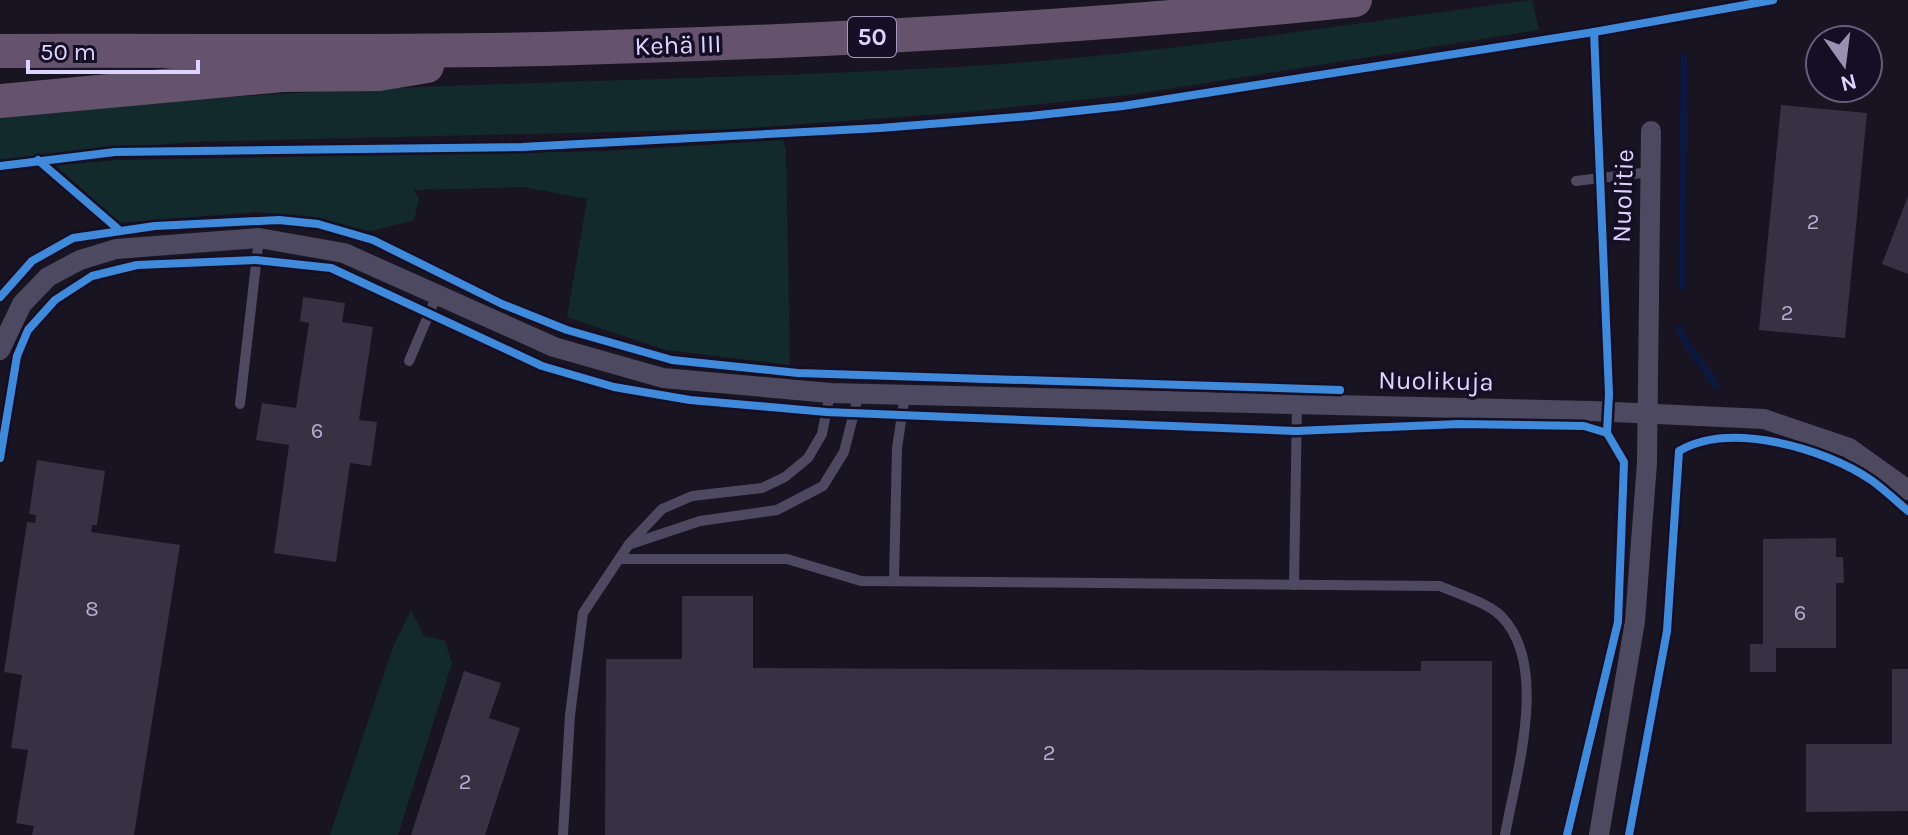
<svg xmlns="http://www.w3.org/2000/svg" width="1908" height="835" viewBox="0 0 1908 835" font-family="Karla,sans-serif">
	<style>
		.green { fill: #132a2d }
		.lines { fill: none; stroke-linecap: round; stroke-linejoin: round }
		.stream { stroke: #0b1940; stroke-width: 7 }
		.building { fill: #363243 }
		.service { stroke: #4d4961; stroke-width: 10 }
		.minor { stroke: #4d4961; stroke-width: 20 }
		.trunk { stroke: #65526d; stroke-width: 34 }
		.cycleway-casing { stroke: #150f26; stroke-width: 13 }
		.cycleway { stroke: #408adc; stroke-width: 8 }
		.labels { text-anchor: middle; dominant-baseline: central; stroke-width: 7; stroke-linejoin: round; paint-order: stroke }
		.number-label { font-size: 22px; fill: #b3acd0 }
		.shield { fill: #150f26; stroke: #a199be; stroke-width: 2 }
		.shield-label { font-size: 24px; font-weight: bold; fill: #ddd4ff }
		.street-label { font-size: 26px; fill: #ddd4ff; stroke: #150f26 }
	</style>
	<rect width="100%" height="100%" fill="#181421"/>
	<g class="green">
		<path d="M 1532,0 L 1539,30 L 1136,94 L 967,112 L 735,129 L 189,142 L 0,160 L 0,118 C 317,80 638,85 957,67 C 1149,56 1341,25 1532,0 Z"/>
		<path d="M 783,140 L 786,150 L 790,365 L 666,350 L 567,317 L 587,199 L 524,187 L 414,190 L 419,199 L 414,220 L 370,231 L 293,215 L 255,212 L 120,223 L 55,165 L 119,160 L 608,151 Z"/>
		<path d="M 411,610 L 424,636 L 445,641 L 452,663 L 398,835 L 330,835 L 393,647 Z"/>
	</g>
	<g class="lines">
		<g class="stream">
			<path d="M 1682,286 L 1684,57"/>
			<path d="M 1680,328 C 1686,350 1706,366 1716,386"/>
		</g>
	</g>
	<g class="building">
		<path d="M 1781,105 L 1867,113 L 1845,338 L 1759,330 Z"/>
		<path d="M 1908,196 L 1908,274 L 1882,264 Z"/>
		<path d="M 303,297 L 345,303 L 342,322 L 373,327 L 359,420 L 377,422 L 371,466 L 350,463 L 336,562 L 274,553 L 289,445 L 256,440 L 262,403 L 296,408 L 309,323 L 300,321 Z"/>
		<path d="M 37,460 L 105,471 L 97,525 L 92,525 L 91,532 L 180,545 L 134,835 L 32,835 L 34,826 L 16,823 L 28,750 L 11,748 L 22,675 L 4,672 L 27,522 L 35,523 L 36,515 L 29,514 Z"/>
		<path d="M 1836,538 L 1836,557 L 1843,557 L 1844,583 L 1836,583 L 1836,648 L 1776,648 L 1776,672 L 1750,672 L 1750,644 L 1763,644 L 1763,539 Z"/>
		<path d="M 682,596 L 753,596 L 753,668 L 1421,671 L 1421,661 L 1492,661 L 1492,835 L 605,835 L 606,659 L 682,659 Z"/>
		<path d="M 1892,669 L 1908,669 L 1908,811 L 1806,812 L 1806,744 L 1892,744 Z"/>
		<path d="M 464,671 L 501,683 L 489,718 L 520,728 L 485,835 L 411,835 Z"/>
	</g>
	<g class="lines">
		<g class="service">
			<path d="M 1576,181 L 1650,172"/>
			<path d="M 409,361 L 437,295"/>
			<path d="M 240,404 L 259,238"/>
			<path d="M 631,544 L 700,521 L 777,510 L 823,486 L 844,452 L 859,393"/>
			<path d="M 620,559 L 787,559 L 861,581 L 1440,586 C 1458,594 1486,602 1501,616 C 1550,665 1516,774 1505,835"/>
			<path d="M 894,581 L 897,448 L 905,395"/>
			<path d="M 1294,585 L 1297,404"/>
			<path d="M 563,835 L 570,715 L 583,613 L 629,544 L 662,509 L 692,496 L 762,488 L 785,477 L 808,458 L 822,434 L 830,393"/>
		</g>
		<g class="minor">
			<path d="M 0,350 L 22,304 L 48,277 L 80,260 L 116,249 L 259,238 L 344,253 L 554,347 L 663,378 L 830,393 L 1592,411 L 1764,419 L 1849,448 L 1908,490"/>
			<path d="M 1599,835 L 1635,621 L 1647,463 L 1651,131"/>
		</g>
		<g class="trunk">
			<path d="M 0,51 C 182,50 364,53 545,49 C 816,42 1086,28 1355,0"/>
			<path d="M 0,101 L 282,75 L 379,74 L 427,66"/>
		</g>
		<defs>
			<g id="cycleway">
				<path d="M 38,160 L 118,229"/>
				<path d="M 0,166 L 115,152 L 522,147 L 880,128 L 1030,116 L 1123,106 L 1594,32 L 1773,0"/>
				<path d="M 0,297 L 32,261 L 73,238 L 155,226 L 279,220 L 318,224 L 373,240 L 502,304 L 567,330 L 672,360 L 798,373 L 1340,390"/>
				<path d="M 0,458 L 17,356 L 28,330 L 55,300 L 92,276 L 137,265 L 256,260 L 331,268 L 542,366 L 614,387 L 690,400 L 826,412 L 1296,431 L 1459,424 L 1584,426 L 1607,433"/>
				<path d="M 1567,835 L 1618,622 L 1624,462 L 1607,433 L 1609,394 L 1594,32"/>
				<path d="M 1629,835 L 1667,631 L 1679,451 C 1730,421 1824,448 1871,480 C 1884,489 1896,501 1908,511"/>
			</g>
		</defs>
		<use href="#cycleway" class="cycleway-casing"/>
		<use href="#cycleway" class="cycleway"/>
	</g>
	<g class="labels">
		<g class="number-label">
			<text x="1813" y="222">2</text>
			<text x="1787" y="313">2</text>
			<text x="317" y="431">6</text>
			<text x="92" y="609">8</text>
			<text x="1800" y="613">6</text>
			<text x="1049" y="753">2</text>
			<text x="465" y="782">2</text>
		</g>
		<rect class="shield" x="848" y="17" width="48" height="40" rx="6"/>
		<g class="shield-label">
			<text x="872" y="37">50</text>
		</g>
		<g class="street-label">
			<text transform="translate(678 45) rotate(-2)">Kehä III</text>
			<text transform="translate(1623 196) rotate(-88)">Nuolitie</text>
			<text transform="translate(1436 381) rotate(1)">Nuolikuja</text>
		</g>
	</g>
	<g transform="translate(1844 64) rotate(166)"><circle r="38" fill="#150f26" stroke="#655e7d" stroke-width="2"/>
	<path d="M0-6L14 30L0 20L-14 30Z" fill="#9891b1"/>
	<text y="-12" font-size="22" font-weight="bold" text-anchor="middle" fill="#ddd4ff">N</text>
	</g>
	<path d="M28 60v12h170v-12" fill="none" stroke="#ddd4ff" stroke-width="4"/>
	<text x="40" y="60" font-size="24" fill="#ddd4ff" stroke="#150f26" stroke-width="6" paint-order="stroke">50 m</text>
</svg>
